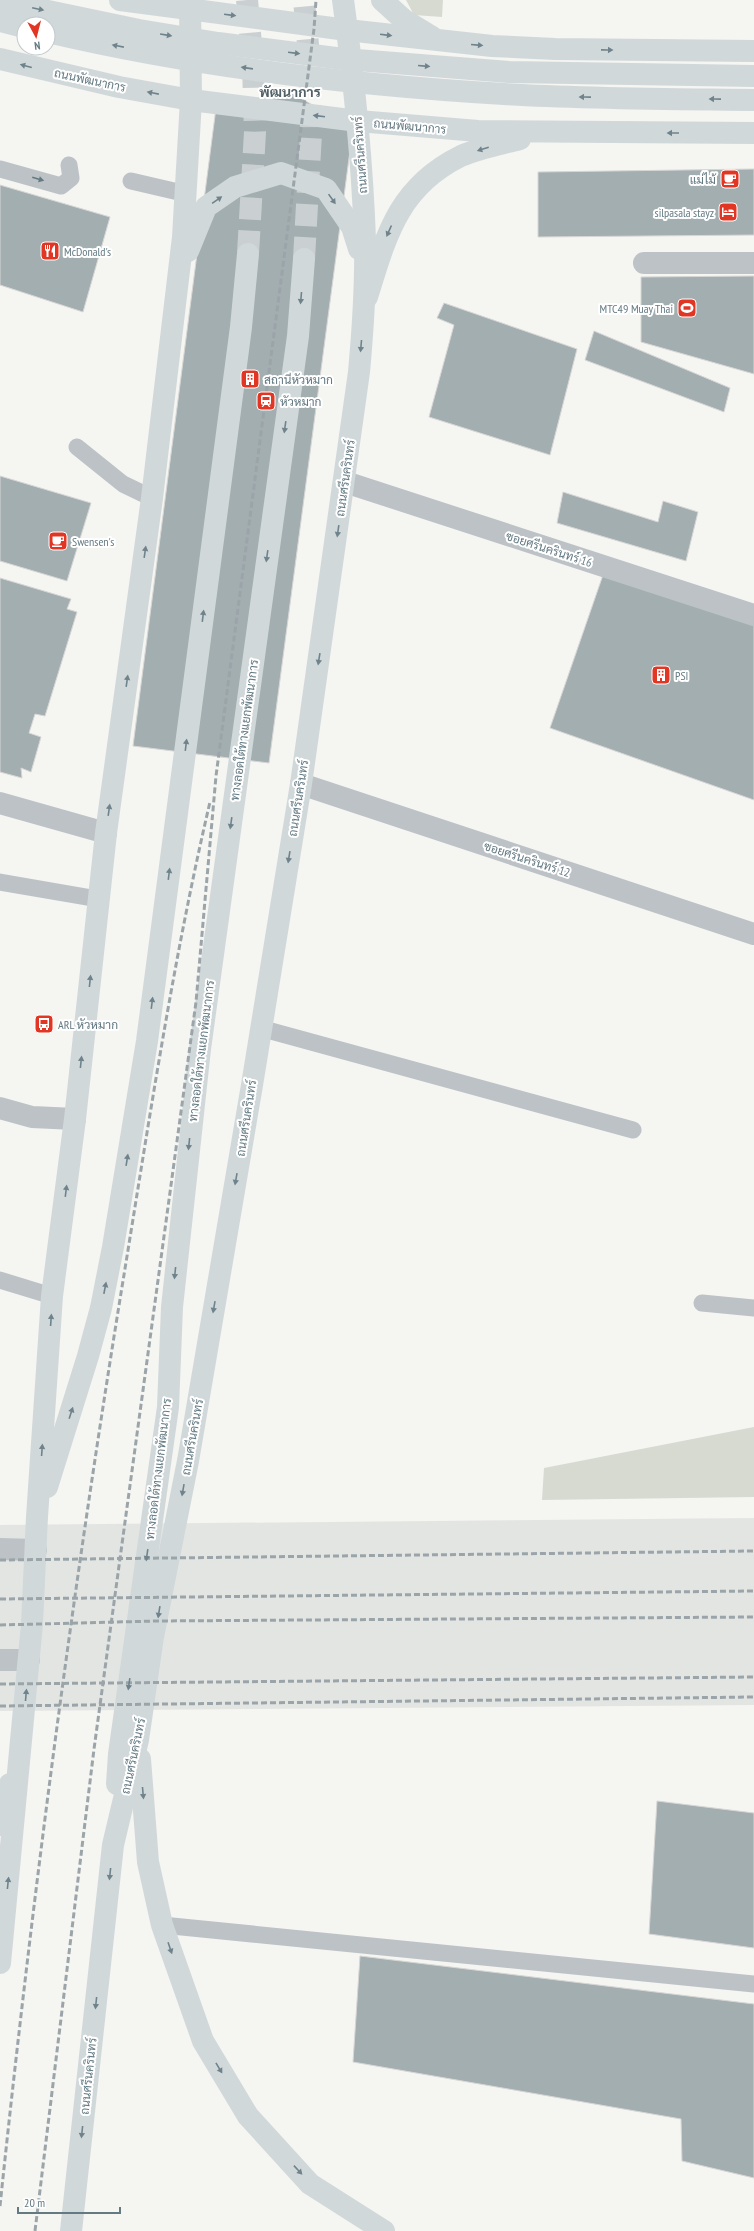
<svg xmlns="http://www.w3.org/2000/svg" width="754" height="2231" viewBox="0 0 754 2231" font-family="'PT Sans Narrow',Sarabun,sans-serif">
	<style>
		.built { fill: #e3e5e3 }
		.green { fill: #d6dad1 }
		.building { fill: #a3aeb1; stroke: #d7d6d4 }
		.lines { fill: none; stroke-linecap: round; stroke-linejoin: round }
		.primary-tunnel { stroke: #cad0d1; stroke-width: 22; stroke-dasharray: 22 11; stroke-linecap: butt }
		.service { stroke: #bcc2c5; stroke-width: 17 }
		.minor { stroke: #bcc2c5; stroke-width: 22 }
		.secondary { stroke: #d1d8da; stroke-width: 22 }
		.primary { stroke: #d1d8da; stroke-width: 22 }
		.rail { stroke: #9ba5a9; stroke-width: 3; stroke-dasharray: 6 3; stroke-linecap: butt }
		.oneway { fill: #6f838c }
		.oneway2 { fill: #647a83 }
		.labels { text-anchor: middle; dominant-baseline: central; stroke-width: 4; stroke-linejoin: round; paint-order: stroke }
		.street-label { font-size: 12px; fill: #647a83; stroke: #fff }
		.poi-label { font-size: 12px; fill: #647a83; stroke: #fff; text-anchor: start }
		.quarter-label { font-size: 14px; font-weight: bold; fill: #526168; stroke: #fff }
	</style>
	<rect width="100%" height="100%" fill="#f5f5f2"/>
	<path class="built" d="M 754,1518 L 754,1705 L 0,1711 L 0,1525 Z"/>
	<g class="green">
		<path d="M 406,0 L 443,0 L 442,17 L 414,15 Z"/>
		<path d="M 754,1427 L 754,1497 L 542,1500 L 544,1468 Z"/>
	</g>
	<g class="building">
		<path d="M 288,91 L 353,128 L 269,763 L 133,746 L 216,108 Z"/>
		<path d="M 754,169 L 754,235 L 538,237 L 538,172 Z"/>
		<path d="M 0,185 L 110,217 L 83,312 L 0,285 Z"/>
		<path d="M 754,276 L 754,374 L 641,342 L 641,277 Z"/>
		<path d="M 444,303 L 577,349 L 550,455 L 429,417 L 454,325 L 437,318 Z"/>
		<path d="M 594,331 L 730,388 L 724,412 L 585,360 Z"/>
		<path d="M 0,476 L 91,503 L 67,581 L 0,561 Z"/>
		<path d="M 563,492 L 658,522 L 663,501 L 698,512 L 686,561 L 557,523 Z"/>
		<path d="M 603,575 L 754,622 L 754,800 L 550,728 Z"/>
		<path d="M 0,578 L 71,599 L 67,609 L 77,612 L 45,716 L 35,714 L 29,733 L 41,737 L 31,772 L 21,768 L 22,778 L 0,772 Z"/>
		<path d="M 657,1801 L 754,1813 L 754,1948 L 649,1934 Z"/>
		<path d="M 360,1956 L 754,2004 L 754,2178 L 682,2161 L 681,2119 L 353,2062 Z"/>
	</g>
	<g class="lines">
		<g class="primary-tunnel">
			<path d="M 247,0 L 253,66 L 255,132 L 248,254"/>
			<path d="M 304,259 L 311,133 L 310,67 L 304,0"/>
		</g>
		<g class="service">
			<path d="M 0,169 L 61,186 L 71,178 L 69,165"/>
			<path d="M 131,181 L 187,194"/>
			<path d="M 77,447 L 123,484 L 152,498"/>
			<path d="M 0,882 L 98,899"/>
			<path d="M 260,1028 L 633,1130"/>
			<path d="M 0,1280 L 52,1296"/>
			<path d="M 702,1303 L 754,1308"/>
			<path d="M 162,1925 L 754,1984"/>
		</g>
		<g class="minor">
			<path d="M 644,263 L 754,263"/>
			<path d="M 345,482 L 754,615"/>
			<path d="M 301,784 L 754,934"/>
			<path d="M 0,803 L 106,833"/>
			<path d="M 0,1108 L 32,1117 L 75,1119"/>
			<path d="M 0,1549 L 36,1550"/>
			<path d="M 0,1660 L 29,1660"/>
		</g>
		<g class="secondary">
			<path d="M 120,0 L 347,30 L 492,46 L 555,49 L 754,51"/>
			<path d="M 382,0 L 404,20 L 432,37"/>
			<path d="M 0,1 L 139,30 L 218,43 L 344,59 L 509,72 L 754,76"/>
			<path d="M 0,21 L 24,27"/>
			<path d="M 48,32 C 197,67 351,85 504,94 C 587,99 671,99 754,100"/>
			<path d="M 0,59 L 119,87 L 191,100 L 358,121 L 478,131 L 754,133"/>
			<path d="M 367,297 C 386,236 398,187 461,156 C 479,148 501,144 520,139"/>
			<path d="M 0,1825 L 10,1784"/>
		</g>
		<g class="primary">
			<path d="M 188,251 L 206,207 L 235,187 L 281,173 L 326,189 L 352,227 L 359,249"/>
			<path d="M 47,1487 L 88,1356 L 101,1308 L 113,1247 L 147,1041 L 241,327 L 248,254"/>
			<path d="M 140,1759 L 148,1862 L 162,1925 L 203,2041 L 248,2116 L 310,2184 L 384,2231"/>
			<path d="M 117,1784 L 119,1754 L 168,1407 L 172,1307 L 200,1049 L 298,336 L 304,259"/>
			<path d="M 0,1963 L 32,1624 L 37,1517 L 52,1296 L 75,1119 L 106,833 L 152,498 L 183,237 L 191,100 L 190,0"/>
			<path d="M 71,2231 L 113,1845 L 138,1740 L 153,1637 L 188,1461 L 252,1085 L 301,784 L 359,372 C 363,328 366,283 365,239 C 362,159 354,79 343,0"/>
		</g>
		<g class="rail">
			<path d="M 0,1560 L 754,1551"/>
			<path d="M 0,1599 L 754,1591"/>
			<path d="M 0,1625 L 157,1621 L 754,1617"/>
			<path d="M 0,1684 L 754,1677"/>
			<path d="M 0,1706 L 754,1697"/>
			<path d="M 0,2206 C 32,1900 72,1596 121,1293 C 148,1129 172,964 210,802"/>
			<path d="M 35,2231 L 94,1749 L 196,1002 L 216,776 L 314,29 L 316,0"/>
		</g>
	</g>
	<defs><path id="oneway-solid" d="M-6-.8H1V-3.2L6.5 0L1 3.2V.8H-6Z"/></defs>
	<g class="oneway">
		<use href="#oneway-solid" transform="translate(38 9) rotate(12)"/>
		<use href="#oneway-solid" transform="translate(230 15) rotate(7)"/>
		<use href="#oneway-solid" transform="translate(166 35) rotate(9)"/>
		<use href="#oneway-solid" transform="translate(386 35) rotate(7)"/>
		<use href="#oneway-solid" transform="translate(477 45) rotate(5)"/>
		<use href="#oneway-solid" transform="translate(118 46) rotate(-169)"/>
		<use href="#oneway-solid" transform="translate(607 50) rotate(1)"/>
		<use href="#oneway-solid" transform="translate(294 53) rotate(7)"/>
		<use href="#oneway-solid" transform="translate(26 66) rotate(-165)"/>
		<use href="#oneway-solid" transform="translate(424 66) rotate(5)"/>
		<use href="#oneway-solid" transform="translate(247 68) rotate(-172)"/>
		<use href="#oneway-solid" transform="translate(153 93) rotate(-169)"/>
		<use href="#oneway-solid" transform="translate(585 97) rotate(-179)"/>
		<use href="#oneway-solid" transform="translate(715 99) rotate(-179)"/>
		<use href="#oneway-solid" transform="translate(319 116) rotate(-173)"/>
		<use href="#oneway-solid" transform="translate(673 133) rotate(-180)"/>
		<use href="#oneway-solid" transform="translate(483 149) rotate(163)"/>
		<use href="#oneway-solid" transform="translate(332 199) rotate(55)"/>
		<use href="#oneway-solid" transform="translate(217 200) rotate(-35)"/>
		<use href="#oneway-solid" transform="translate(389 231) rotate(114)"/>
		<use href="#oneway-solid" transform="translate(301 298) rotate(95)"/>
		<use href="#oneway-solid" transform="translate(361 346) rotate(95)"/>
		<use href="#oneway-solid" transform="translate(285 427) rotate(98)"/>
		<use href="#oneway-solid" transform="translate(338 531) rotate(98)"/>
		<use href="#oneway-solid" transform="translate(145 552) rotate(-82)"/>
		<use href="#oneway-solid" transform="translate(267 556) rotate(98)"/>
		<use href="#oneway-solid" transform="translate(203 616) rotate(-83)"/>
		<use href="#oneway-solid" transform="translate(319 659) rotate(99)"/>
		<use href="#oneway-solid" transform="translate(127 681) rotate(-82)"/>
		<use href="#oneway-solid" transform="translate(186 745) rotate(-83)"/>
		<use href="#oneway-solid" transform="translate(109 810) rotate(-82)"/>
		<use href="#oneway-solid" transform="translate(231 823) rotate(98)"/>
		<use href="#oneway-solid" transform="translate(289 857) rotate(99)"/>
		<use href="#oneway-solid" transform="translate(169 874) rotate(-83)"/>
		<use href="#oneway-solid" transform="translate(90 981) rotate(-84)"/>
		<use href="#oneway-solid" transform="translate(152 1003) rotate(-83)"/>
		<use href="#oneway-solid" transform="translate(81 1062) rotate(-84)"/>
		<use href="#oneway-solid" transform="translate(189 1144) rotate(96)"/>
		<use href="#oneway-solid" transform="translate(127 1160) rotate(-81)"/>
		<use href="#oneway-solid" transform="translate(236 1179) rotate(100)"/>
		<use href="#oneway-solid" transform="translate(66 1191) rotate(-83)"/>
		<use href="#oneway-solid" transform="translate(175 1273) rotate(96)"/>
		<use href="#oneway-solid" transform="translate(105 1288) rotate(-79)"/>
		<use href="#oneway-solid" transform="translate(214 1307) rotate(100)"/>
		<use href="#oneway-solid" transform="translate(51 1320) rotate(-86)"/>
		<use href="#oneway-solid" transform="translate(71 1413) rotate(-72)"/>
		<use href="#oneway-solid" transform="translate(42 1450) rotate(-86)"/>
		<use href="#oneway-solid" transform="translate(183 1490) rotate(100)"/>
		<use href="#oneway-solid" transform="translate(147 1555) rotate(98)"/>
		<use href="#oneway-solid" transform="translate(159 1612) rotate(99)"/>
		<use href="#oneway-solid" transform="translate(129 1684) rotate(98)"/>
		<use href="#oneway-solid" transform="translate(26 1695) rotate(-85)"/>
		<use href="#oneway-solid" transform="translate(143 1793) rotate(85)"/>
		<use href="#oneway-solid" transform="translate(110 1874) rotate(96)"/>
		<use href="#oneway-solid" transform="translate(8 1883) rotate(-84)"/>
		<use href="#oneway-solid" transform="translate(170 1948) rotate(71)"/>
		<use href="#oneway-solid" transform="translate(96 2003) rotate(96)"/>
		<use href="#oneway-solid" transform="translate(219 2068) rotate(59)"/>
		<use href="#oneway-solid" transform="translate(82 2132) rotate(96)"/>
		<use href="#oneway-solid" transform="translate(298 2170) rotate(47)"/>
	</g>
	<use class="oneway2" href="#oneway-solid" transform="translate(38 179) rotate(16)"/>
	<defs>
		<symbol id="cafe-square" viewBox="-11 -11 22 22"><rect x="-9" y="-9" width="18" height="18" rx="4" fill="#e23625" stroke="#fff"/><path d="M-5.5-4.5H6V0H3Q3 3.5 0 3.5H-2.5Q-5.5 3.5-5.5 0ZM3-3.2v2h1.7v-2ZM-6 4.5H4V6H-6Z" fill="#fff"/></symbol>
		<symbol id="hotel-square" viewBox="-11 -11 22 22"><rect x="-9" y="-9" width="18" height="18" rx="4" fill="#e23625" stroke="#fff"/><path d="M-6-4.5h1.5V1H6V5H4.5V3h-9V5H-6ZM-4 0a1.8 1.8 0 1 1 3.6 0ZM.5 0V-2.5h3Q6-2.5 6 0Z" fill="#fff"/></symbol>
		<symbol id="restaurant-square" viewBox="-11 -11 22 22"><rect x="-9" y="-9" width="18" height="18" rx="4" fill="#e23625" stroke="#fff"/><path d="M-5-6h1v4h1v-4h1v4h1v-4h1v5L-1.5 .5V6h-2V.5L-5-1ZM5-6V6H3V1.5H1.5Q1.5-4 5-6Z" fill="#fff"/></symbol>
		<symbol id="stadium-square" viewBox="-11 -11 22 22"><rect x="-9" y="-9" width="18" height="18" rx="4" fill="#e23625" stroke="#fff"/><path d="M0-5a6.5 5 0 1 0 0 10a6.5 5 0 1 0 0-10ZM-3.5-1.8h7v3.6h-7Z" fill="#fff"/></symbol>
		<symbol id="building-square" viewBox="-11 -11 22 22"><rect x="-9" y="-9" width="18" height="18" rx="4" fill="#e23625" stroke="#fff"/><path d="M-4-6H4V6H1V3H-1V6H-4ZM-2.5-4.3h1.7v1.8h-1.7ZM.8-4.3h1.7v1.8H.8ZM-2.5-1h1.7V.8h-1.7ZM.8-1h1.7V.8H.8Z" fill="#fff"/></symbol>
		<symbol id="station-square" viewBox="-11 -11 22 22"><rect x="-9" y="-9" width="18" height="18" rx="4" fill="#e23625" stroke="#fff"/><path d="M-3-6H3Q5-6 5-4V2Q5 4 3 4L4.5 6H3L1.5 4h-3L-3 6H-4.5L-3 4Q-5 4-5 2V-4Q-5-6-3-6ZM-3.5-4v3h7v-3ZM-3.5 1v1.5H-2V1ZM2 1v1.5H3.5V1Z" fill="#fff"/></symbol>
		<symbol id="bus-square" viewBox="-11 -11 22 22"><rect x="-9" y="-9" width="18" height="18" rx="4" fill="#e23625" stroke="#fff"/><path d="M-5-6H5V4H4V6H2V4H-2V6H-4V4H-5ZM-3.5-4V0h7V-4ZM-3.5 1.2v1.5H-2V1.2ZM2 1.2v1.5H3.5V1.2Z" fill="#fff"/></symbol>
	</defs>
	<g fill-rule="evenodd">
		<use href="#cafe-square" x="719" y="168" width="22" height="22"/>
		<use href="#hotel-square" x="717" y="201" width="22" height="22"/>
		<use href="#restaurant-square" x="39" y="240" width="22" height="22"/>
		<use href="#stadium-square" x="676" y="297" width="22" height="22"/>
		<use href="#building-square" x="239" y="368" width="22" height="22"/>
		<use href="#station-square" x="255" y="390" width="22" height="22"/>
		<use href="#cafe-square" x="47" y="530" width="22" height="22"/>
		<use href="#building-square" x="650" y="664" width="22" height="22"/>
		<use href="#bus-square" x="33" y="1013" width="22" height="22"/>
	</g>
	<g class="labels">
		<g class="street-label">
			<text transform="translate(90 80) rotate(12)">ถนนพัฒนาการ</text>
			<text transform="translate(410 126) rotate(5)">ถนนพัฒนาการ</text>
			<text transform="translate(360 155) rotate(-94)">ถนนศรีนครินทร์</text>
			<text transform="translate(345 478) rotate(-82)">ถนนศรีนครินทร์</text>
			<text transform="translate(549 549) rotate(18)">ซอยศรีนครินทร์ 16</text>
			<text transform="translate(244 730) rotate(-82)">ทางลอดใต้ทางแยกพัฒนาการ</text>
			<text transform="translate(298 798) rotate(-81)">ถนนศรีนครินทร์</text>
			<text transform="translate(527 859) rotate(18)">ซอยศรีนครินทร์ 12</text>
			<text transform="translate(201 1051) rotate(-83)">ทางลอดใต้ทางแยกพัฒนาการ</text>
			<text transform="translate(246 1118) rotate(-81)">ถนนศรีนครินทร์</text>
			<text transform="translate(192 1437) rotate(-80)">ถนนศรีนครินทร์</text>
			<text transform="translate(158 1469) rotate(-83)">ทางลอดใต้ทางแยกพัฒนาการ</text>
			<text transform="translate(133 1756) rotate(-78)">ถนนศรีนครินทร์</text>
			<text transform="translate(88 2076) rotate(-84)">ถนนศรีนครินทร์</text>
		</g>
		<g class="poi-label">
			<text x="716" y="179" text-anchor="end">แม่ไม้</text>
			<text x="714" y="212" text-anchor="end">silpasala stayz</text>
			<text x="64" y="251">McDonald's</text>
			<text x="673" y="308" text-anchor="end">MTC49 Muay Thai</text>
			<text x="264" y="379">สถานีหัวหมาก</text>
			<text x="280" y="401">หัวหมาก</text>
			<text x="72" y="541">Swensen's</text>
			<text x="675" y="675">PSI</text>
			<text x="58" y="1024">ARL หัวหมาก</text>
		</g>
		<g class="quarter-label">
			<text x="290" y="92">พัฒนาการ</text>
		</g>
	</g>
	<g transform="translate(36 36) rotate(173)"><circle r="19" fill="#ffffff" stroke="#c1cacd"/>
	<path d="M0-3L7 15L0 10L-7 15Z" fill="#e23625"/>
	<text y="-6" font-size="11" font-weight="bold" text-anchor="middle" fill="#647a83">N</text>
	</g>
	<path d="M18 2207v6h102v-6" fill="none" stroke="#647a83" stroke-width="2"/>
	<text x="24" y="2207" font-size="12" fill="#647a83" stroke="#ffffff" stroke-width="3" paint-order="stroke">20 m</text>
</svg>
